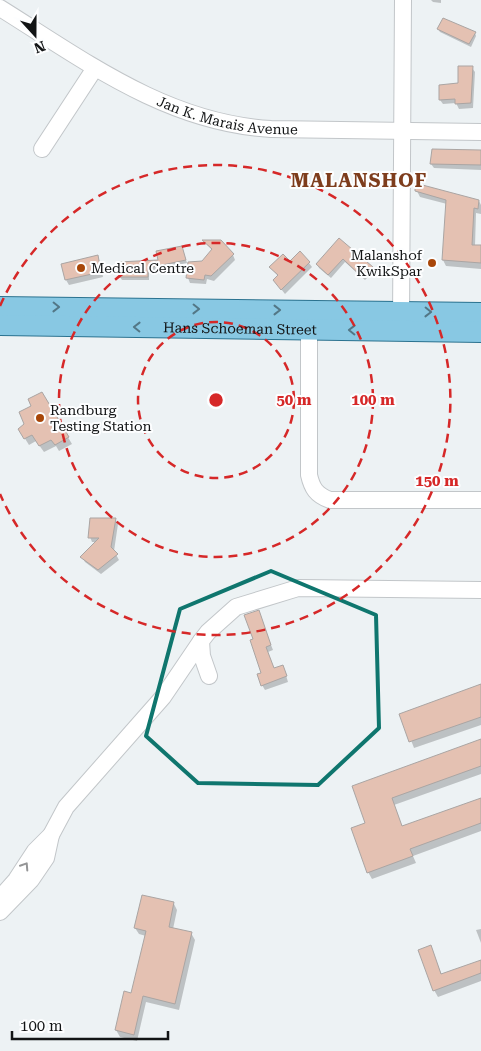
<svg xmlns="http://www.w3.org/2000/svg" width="481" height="1051" viewBox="0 0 481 1051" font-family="'Roboto Serif',serif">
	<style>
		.shadow { fill: #0003 }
		.building { fill: #e4c1b2; stroke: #aaa5a3 }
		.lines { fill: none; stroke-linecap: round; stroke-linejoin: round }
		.minor-casing { stroke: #c2c6c9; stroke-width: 18 }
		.major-casing { stroke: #2b728f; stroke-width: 22 }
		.minor { stroke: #fff; stroke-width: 16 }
		.major { stroke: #88c8e3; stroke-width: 20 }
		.oneway { stroke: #537786 }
		.oneway2 { stroke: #949596 }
		.marked { fill: none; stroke: #0f766e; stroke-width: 4; stroke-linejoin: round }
		.ring { fill: none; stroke: #d62828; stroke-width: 2.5; stroke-dasharray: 9 6 }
		.poi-dot { fill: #a84609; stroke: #fdfeff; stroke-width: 2 }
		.labels { text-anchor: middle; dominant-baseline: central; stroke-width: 4; stroke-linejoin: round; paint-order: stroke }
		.street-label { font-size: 14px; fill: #121415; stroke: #fdfeff }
		.poi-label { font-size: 14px; fill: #121415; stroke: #fdfeff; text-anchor: start }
		.district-label { font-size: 19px; font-weight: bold; letter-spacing: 1px; fill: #7e3d1d; stroke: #fdfeff }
		.centre { fill: #d62828; stroke: #fdfeff; stroke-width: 2.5 }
		.ring-label { font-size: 15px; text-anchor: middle; font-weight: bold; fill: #d62828; stroke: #fdfeff; stroke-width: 4; stroke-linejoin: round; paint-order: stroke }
	</style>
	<rect width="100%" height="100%" fill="#edf2f4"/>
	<g class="shadow">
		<path d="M 431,0 L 441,0 L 441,3 L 433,2 Z"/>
		<path d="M 438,29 L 475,33 L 476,36 L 471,47 L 440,32 Z"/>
		<path d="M 472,68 L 475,72 L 473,108 L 459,109 L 456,103 L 443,104 L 440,100 L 459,84 Z"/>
		<path d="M 481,151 L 481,170 L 434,168 L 431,164 Z"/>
		<path d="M 417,191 L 479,201 L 481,205 L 481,214 L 476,213 L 475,246 L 481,247 L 481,269 L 446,266 L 443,260 L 447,204 L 420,197 Z"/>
		<path d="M 339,240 L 372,268 L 374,271 L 365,280 L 345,262 L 331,278 L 319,268 L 317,264 Z"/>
		<path d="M 204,241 L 233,255 L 235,260 L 214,281 L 207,279 L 206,284 L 190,283 L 188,278 L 212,250 Z"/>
		<path d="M 183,250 L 187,263 L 149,271 L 149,280 L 122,280 L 120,277 Z"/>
		<path d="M 97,257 L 100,262 L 103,277 L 69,285 L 66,280 Z"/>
		<path d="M 290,263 L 309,263 L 312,267 L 285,294 L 274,280 L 278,276 L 270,267 Z"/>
		<path d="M 42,394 L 72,444 L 59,451 L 56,446 L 44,452 L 36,441 L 29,445 L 19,429 L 26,424 L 33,407 Z"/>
		<path d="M 115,519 L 118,524 L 114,551 L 119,560 L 101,574 L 85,562 L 82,557 L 97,542 L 92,542 L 90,537 Z"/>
		<path d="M 258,612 L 273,650 L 268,652 L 274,670 L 285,672 L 288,682 L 265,690 L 262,685 L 263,673 L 254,640 Z"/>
		<path d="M 481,686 L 481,725 L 414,748 L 401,714 Z"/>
		<path d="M 481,740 L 481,774 L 394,805 L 402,827 L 481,799 L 481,831 L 413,856 L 416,863 L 372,879 L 368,872 L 366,824 L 353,787 Z"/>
		<path d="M 174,904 L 177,910 L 173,929 L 191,933 L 195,940 L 179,1010 L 146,1002 L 137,1041 L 120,1037 L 116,1030 L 132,994 L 146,936 L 139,934 L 135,928 Z"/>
		<path d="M 481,929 L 481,943 L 476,930 Z"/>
		<path d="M 430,947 L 442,975 L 481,961 L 481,981 L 438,997 L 434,990 Z"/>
	</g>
	<g class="building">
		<path d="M 443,18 L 476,32 L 469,44 L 437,29 Z"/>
		<path d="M 458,66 L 473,66 L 471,103 L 455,104 L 455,99 L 439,100 L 439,85 L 458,83 Z"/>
		<path d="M 432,149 L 481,150 L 481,165 L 430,164 Z"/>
		<path d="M 415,183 L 479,200 L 478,209 L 474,208 L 472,245 L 481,245 L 481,263 L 442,260 L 446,200 L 415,191 Z"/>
		<path d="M 339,238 L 373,267 L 363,278 L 343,259 L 328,275 L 316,264 Z"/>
		<path d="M 202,240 L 221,240 L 234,254 L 211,276 L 205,275 L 204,280 L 186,278 L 188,262 L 202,261 L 212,249 Z"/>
		<path d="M 182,246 L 186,260 L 148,268 L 148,277 L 119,277 L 118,262 L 158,260 L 156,251 Z"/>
		<path d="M 300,251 L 310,262 L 281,290 L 273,280 L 278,275 L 269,267 L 283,254 L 290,261 Z"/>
		<path d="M 98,255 L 101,272 L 65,280 L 61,264 Z"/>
		<path d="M 42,392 L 69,437 L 55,445 L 51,440 L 39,446 L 32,435 L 24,439 L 18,429 L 24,424 L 19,412 L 31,406 L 28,399 Z"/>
		<path d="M 90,518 L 116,518 L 111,547 L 118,554 L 98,570 L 80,557 L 99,538 L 88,538 Z"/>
		<path d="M 259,610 L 271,645 L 266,647 L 274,668 L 283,665 L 287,676 L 261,686 L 257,674 L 261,673 L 250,640 L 253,639 L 244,615 Z"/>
		<path d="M 481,684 L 481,717 L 409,742 L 399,714 Z"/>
		<path d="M 481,739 L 481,766 L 392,798 L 402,826 L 481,798 L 481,823 L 410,849 L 413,856 L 367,873 L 351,828 L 365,823 L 352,786 Z"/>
		<path d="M 142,895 L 174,902 L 169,927 L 192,932 L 175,1004 L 143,996 L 134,1035 L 115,1030 L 124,991 L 131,993 L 146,931 L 134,928 Z"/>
		<path d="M 431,945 L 441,974 L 481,960 L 481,973 L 433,991 L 418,950 Z"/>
	</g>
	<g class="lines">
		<defs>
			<g id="minor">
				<path id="s1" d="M 0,8 C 85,61 167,123 271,129 L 481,132"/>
				<path d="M 42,149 L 95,68"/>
				<path d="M 309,319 L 309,475 C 312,488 316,495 330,500 L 481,500"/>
				<path d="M 401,323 L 403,0"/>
				<path d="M 209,676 L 202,656 L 201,641 L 208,632 L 236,607 L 298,588 L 481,590"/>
				<path d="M 0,898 L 16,880 L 35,851 L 51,835 L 66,807 L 163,697 L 201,641"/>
				<path d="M 0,912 L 31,880 L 46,858 L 51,835"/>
			</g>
			<g id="major">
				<path d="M 0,307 L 481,313"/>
				<path id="s2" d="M 0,325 L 481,332"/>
			</g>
		</defs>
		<use href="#minor" class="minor-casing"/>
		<use href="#major" class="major-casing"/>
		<use href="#minor" class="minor"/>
		<use href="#major" class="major"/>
	</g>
	<defs><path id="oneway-chevron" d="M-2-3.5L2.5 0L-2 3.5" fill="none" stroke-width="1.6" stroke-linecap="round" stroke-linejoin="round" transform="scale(1.25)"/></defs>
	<g class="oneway">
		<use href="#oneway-chevron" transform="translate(56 307) rotate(1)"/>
		<use href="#oneway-chevron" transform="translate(196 309) rotate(1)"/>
		<use href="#oneway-chevron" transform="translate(277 310)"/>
		<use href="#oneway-chevron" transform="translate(428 312) rotate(1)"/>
		<use href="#oneway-chevron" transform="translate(137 327) rotate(-179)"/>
		<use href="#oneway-chevron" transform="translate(352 330) rotate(-179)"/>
	</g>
	<use class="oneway2" href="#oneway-chevron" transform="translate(25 866) rotate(-57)"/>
	<path class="marked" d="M 271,571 L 376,615 L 379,728 L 318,785 L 198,783 L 146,736 L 180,609 Z"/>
	<g class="ring">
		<circle cx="216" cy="400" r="78"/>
		<circle cx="216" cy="400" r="157"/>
		<path d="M0 306A235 235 0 1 1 0 494"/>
	</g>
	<g class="poi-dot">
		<circle cx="432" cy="263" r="5"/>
		<circle cx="81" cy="268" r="5"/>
		<circle cx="40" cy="418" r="5"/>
	</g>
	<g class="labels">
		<g class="street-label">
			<text stroke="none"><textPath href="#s1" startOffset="255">Jan K. Marais Avenue</textPath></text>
			<text stroke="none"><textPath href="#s2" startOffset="240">Hans Schoeman Street</textPath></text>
		</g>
		<g class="poi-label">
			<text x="422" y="255" text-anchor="end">Malanshof<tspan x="422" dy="16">KwikSpar</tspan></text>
			<text x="91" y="268">Medical Centre</text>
			<text x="50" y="410">Randburg<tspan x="50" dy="16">Testing Station</tspan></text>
		</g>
		<g class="district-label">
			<text x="359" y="180">MALANSHOF</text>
		</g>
	</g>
	<circle cx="216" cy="400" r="8" class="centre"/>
	<g class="ring-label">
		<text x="294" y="405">50 m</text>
		<text x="373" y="405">100 m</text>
		<text x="437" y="486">150 m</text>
	</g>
	<g transform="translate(35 35) rotate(159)" stroke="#fdfeff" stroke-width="4" paint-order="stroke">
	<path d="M0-4L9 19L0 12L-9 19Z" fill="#121415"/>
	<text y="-8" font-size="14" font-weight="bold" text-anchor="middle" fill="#121415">N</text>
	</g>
	<path d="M12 1031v8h156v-8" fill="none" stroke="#121415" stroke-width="2.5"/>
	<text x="20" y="1031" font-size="15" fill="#121415" stroke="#fdfeff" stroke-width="4" paint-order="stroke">100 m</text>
</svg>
